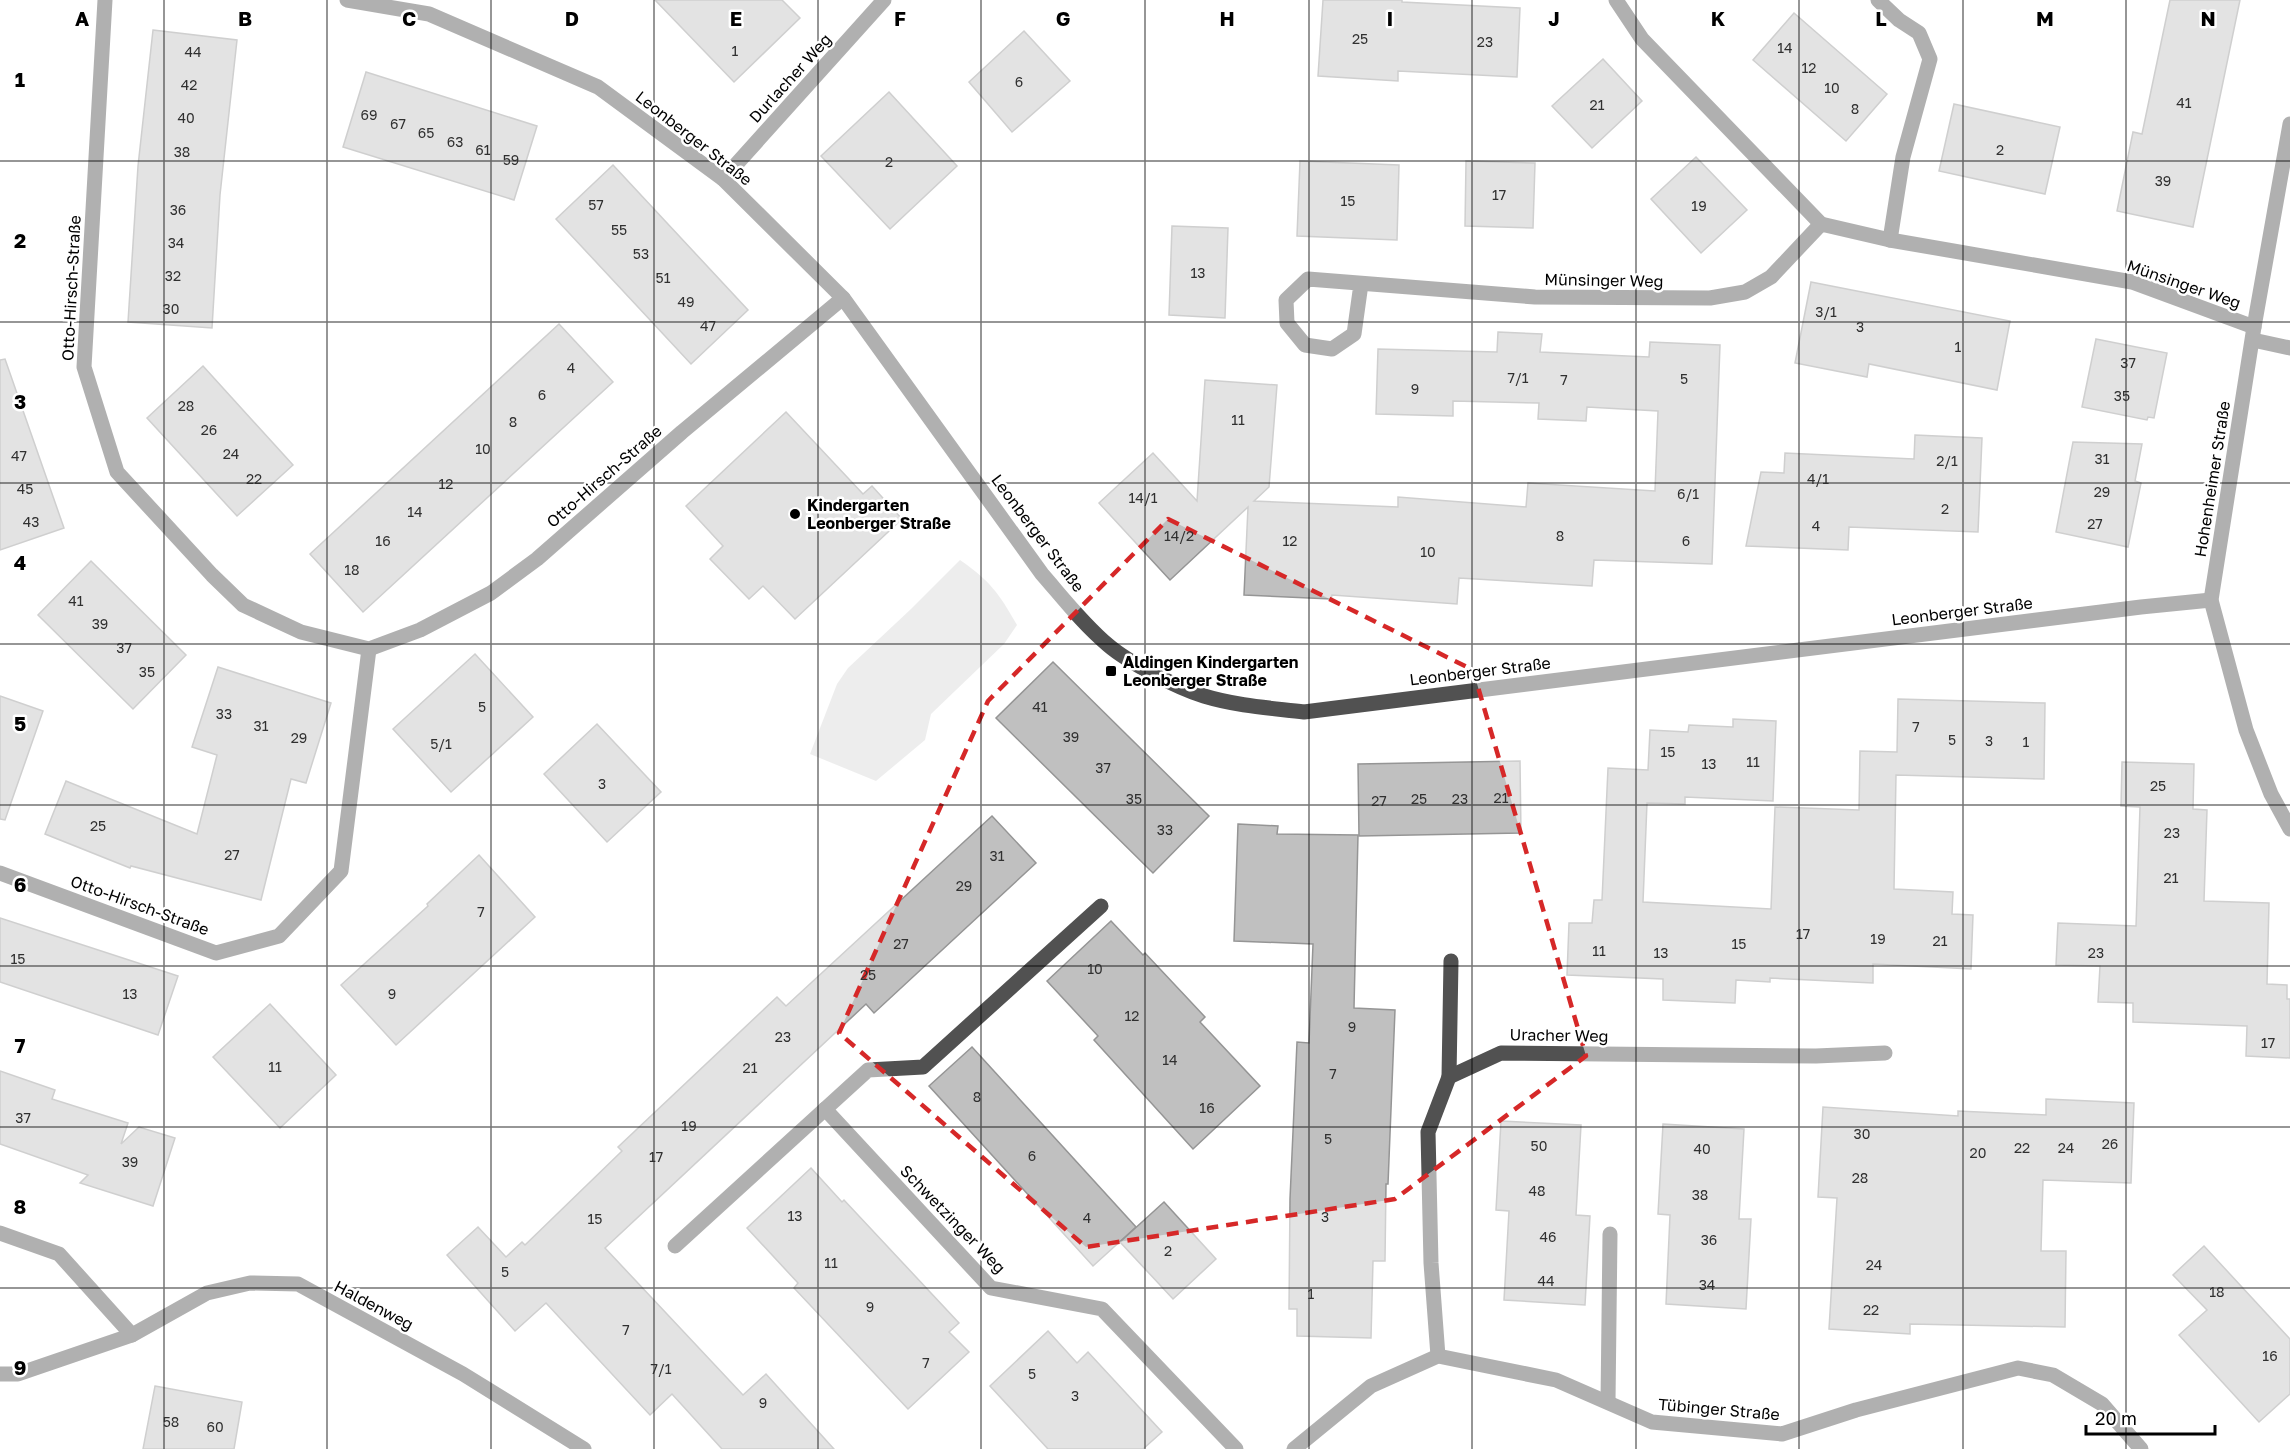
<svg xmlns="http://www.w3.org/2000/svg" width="2290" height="1449" viewBox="0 0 2290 1449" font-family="'Golos Text',sans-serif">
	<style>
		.green { fill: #d8d8d8 }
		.building { fill: #c0c0c0; stroke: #959595; stroke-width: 1.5 }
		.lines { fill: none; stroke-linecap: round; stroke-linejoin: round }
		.minor { stroke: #515151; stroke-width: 15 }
		.marked { fill: none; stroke: #d62828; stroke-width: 4.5; stroke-dasharray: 12 8; stroke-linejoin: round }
		.grid { fill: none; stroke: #000; stroke-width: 1.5; stroke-opacity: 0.55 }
		.poi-dot { fill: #000; stroke: #fff; stroke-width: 2 }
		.labels { text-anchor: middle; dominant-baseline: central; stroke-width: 5; stroke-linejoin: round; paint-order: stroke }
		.number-label { font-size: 14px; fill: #303030 }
		.street-label { font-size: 16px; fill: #000; stroke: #fff }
		.poi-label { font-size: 16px; font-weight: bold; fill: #000; stroke: #fff; text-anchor: start }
		.grid-label { font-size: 20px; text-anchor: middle; font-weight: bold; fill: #000; stroke: #fff; stroke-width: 5; stroke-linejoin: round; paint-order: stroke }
	</style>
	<rect width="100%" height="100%" fill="#fff"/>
	<path class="green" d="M 960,560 C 990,581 999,593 1017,625 L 1004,644 L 931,714 L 925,740 L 876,781 L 810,754 L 837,684 L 848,668 L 911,609 Z"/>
	<g class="building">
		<path d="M 655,0 L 782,0 L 800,18 L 734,82 Z"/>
		<path d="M 1323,0 L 1402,0 L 1402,2 L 1520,8 L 1517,77 L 1398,71 L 1398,81 L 1318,76 Z"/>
		<path d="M 2170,0 L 2240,0 L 2193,227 L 2117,211 L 2133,132 L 2142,134 Z"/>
		<path d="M 1794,13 L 1887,94 L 1846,141 L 1753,60 Z"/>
		<path d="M 153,30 L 237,40 L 220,195 L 212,328 L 128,322 L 138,166 Z"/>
		<path d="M 1024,31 L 1070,81 L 1012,132 L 969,82 Z"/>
		<path d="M 1603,59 L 1642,101 L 1592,148 L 1552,106 Z"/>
		<path d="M 366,72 L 537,126 L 514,200 L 343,147 Z"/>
		<path d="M 889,92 L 957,166 L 890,229 L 821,156 Z"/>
		<path d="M 1954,104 L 2060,127 L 2045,194 L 1939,171 Z"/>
		<path d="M 1696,157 L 1747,210 L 1701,253 L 1651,199 Z"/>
		<path d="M 1300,161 L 1399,165 L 1397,240 L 1297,236 Z"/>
		<path d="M 1466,161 L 1535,163 L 1533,228 L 1465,226 Z"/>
		<path d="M 613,165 L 748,310 L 691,364 L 556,219 Z"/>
		<path d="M 1172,226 L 1228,228 L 1225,318 L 1169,315 Z"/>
		<path d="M 1811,282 L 2010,321 L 1997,390 L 1869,364 L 1867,377 L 1795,363 Z"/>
		<path d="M 559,324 L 613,382 L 363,612 L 310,554 Z"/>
		<path d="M 1498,332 L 1542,334 L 1540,352 L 1649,357 L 1650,342 L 1720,345 L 1712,564 L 1594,560 L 1592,586 L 1459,578 L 1457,604 L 1332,595 L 1331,599 L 1244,595 L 1248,507 L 1170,580 L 1099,503 L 1153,453 L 1197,501 L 1205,380 L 1277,385 L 1269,487 L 1254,501 L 1398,507 L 1398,497 L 1526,507 L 1528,483 L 1655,491 L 1658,411 L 1587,407 L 1586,421 L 1538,419 L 1539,403 L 1453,401 L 1453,416 L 1376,414 L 1378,349 L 1497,352 Z"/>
		<path d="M 2096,339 L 2167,353 L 2154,418 L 2148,417 L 2147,420 L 2082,407 Z"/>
		<path d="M 5,359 L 64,528 L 0,550 L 0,360 Z"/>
		<path d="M 203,366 L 293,465 L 237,516 L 147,418 Z"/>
		<path d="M 786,412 L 863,494 L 872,486 L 902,519 L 795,619 L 763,586 L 749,599 L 710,559 L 723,546 L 686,506 Z"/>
		<path d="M 1915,435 L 1982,438 L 1978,532 L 1849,527 L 1848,550 L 1746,546 L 1761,472 L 1784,473 L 1785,453 L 1914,459 Z"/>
		<path d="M 2073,442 L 2142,444 L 2135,481 L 2141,483 L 2128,547 L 2056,532 Z"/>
		<path d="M 91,561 L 186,655 L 133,709 L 38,615 Z"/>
		<path d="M 475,654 L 533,717 L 451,792 L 393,729 Z"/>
		<path d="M 1053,662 L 1209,816 L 1153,873 L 996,718 Z"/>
		<path d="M 218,667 L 331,703 L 306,783 L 291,779 L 261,900 L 131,866 L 130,868 L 45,834 L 66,781 L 197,834 L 217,755 L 192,747 Z"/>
		<path d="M 0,696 L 43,711 L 5,820 L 0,819 Z"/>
		<path d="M 1898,699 L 2045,703 L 2044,779 L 1896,775 L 1894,889 L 1953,892 L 1952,914 L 1973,915 L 1971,969 L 1873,964 L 1873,983 L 1770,978 L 1770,982 L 1736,980 L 1735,1003 L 1663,1000 L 1663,979 L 1567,975 L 1569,923 L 1592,923 L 1594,900 L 1602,900 L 1608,768 L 1648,770 L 1650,730 L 1688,732 L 1689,725 L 1733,727 L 1733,719 L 1776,721 L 1773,801 L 1685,797 L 1685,804 L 1647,803 L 1643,902 L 1771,909 L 1775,807 L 1859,810 L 1860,751 L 1897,752 Z"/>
		<path d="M 597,724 L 661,792 L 607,842 L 544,774 Z"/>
		<path d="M 1520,761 L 1521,833 L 1359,836 L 1358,764 Z"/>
		<path d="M 2122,762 L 2194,764 L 2193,809 L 2207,810 L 2204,901 L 2269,903 L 2267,984 L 2287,985 L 2287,999 L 2290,999 L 2290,1058 L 2246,1056 L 2247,1026 L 2133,1022 L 2133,1003 L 2098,1002 L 2100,966 L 2056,965 L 2058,923 L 2136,926 L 2140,807 L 2121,806 Z"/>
		<path d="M 992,816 L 1036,863 L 874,1013 L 866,1004 L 605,1248 L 743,1395 L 766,1374 L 834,1449 L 722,1449 L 672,1394 L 650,1415 L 546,1303 L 515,1331 L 447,1255 L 478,1227 L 506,1257 L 522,1242 L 525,1245 L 622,1151 L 618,1147 L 777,997 L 786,1006 Z"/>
		<path d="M 1238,824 L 1278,826 L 1277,834 L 1358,835 L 1354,1008 L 1395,1010 L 1388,1184 L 1386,1184 L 1385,1261 L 1373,1261 L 1371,1338 L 1297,1336 L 1297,1309 L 1289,1309 L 1290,1199 L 1297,1042 L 1309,1043 L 1313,944 L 1234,941 Z"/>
		<path d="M 479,855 L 535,917 L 396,1045 L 341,985 L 428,906 L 427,904 Z"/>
		<path d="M 0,918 L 178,976 L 158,1035 L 0,982 Z"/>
		<path d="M 1111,921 L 1143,955 L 1145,953 L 1205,1017 L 1200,1022 L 1260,1086 L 1193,1149 L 1094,1040 L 1098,1036 L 1047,981 Z"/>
		<path d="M 270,1004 L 336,1075 L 280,1128 L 213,1057 Z"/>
		<path d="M 972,1047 L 1136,1227 L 1093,1266 L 929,1086 Z"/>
		<path d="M 0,1071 L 55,1090 L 52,1099 L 128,1123 L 121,1144 L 139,1127 L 175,1138 L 153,1206 L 80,1183 L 88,1175 L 0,1144 Z"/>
		<path d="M 2046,1099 L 2134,1103 L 2131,1183 L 2043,1180 L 2041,1251 L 2066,1251 L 2065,1327 L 1910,1324 L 1910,1334 L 1829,1329 L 1837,1198 L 1818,1197 L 1823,1107 L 1958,1116 L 1958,1111 L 2046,1115 Z"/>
		<path d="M 1501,1121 L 1581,1125 L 1576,1215 L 1590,1216 L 1585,1305 L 1504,1300 L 1509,1211 L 1496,1210 Z"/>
		<path d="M 1663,1124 L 1744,1129 L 1739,1219 L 1751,1219 L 1746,1309 L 1666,1304 L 1670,1215 L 1658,1214 Z"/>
		<path d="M 811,1168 L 842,1202 L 844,1200 L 959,1323 L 949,1332 L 969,1352 L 908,1409 L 794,1288 L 798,1283 L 747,1228 Z"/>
		<path d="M 1164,1202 L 1216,1259 L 1173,1299 L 1120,1242 Z"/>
		<path d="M 2204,1246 L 2290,1339 L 2290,1394 L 2259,1422 L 2179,1335 L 2207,1310 L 2173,1275 Z"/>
		<path d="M 1048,1331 L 1077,1363 L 1088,1352 L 1162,1432 L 1143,1449 L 1048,1449 L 990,1386 Z"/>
		<path d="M 155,1386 L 242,1402 L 234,1449 L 143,1449 Z"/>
	</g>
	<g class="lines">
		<g class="minor">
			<path d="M 105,0 L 84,367 L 117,472 L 212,575 L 243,605 L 301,632 L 369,649 L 420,630 L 491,593 L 537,559 L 682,432 L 843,298"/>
			<path d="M 347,0 L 429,14 L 598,87 L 723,179 L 843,298 L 1042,574 C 1063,598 1083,624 1108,645 C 1129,663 1178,688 1204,696 C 1237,706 1271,708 1304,712 L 2141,607 L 2211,600"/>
			<path d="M 1616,0 L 1642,39 L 1821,224"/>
			<path d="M 1878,0 L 1899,20 L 1919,33 L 1930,59 L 1903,157 L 1890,240"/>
			<path d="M 2290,124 L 2254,327 L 2211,600 L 2246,730 L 2271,794 L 2290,829"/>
			<path d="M 723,179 L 884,0"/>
			<path d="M 1361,284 L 1354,334 L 1332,349 L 1305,345 L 1287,323 L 1286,300 L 1308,279 L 1535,297 L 1710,298 L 1745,292 L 1771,277 L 1821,224 L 1890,240 L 2132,282 L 2254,327"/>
			<path d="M 2253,340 L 2290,348"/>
			<path d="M 0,873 L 216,953 L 279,936 L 341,871 L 369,649"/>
			<path d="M 1449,1077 L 1451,961"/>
			<path d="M 825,1109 L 991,1288 L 1102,1309 L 1236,1449"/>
			<path d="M 0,1233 L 59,1254 L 132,1335"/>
			<path d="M 675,1246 L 868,1070 L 923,1067 L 1101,906"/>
			<path d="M 1438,1356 L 1431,1263 L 1428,1132 L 1449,1077 L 1501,1053 L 1816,1056 L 1885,1053"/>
			<path d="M 0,1374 L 18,1374 L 132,1335 L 207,1293 L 250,1283 L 298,1284 L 463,1374 L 584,1449"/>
			<path d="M 1608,1402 L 1610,1234"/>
			<path d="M 1294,1449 L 1371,1386 L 1438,1356 L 1556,1380 L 1652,1422 L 1782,1434 L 1856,1410 L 2018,1368 L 2053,1375 L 2102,1404 L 2141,1449"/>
		</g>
	</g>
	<path d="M0 0H2290V1449H0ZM 1168,519 L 1473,670 L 1586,1056 L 1395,1199 L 1086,1247 L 839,1033 L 988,701 Z" fill="#fff" fill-opacity=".55" fill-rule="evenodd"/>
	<path class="marked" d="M 1168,519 L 1473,670 L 1586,1056 L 1395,1199 L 1086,1247 L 839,1033 L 988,701 Z"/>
	<path class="grid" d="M 164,0 L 164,1449M 327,0 L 327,1449M 491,0 L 491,1449M 654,0 L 654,1449M 818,0 L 818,1449M 981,0 L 981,1449M 1145,0 L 1145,1449M 1309,0 L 1309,1449M 1472,0 L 1472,1449M 1636,0 L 1636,1449M 1799,0 L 1799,1449M 1963,0 L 1963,1449M 2126,0 L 2126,1449M 0,161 L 2290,161M 0,322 L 2290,322M 0,483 L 2290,483M 0,644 L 2290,644M 0,805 L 2290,805M 0,966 L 2290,966M 0,1127 L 2290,1127M 0,1288 L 2290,1288"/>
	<g class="poi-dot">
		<circle cx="795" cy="514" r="6"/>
		<rect x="1105" y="665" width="12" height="12" rx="3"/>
	</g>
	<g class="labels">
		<g class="number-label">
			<text x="1360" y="38">25</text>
			<text x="1485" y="41">23</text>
			<text x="1785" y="47">14</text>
			<text x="735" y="50">1</text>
			<text x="193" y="51">44</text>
			<text x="1809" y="67">12</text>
			<text x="1019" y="81">6</text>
			<text x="189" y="84">42</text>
			<text x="1832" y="87">10</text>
			<text x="2184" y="102">41</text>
			<text x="1597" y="104">21</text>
			<text x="1855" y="108">8</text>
			<text x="369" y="114">69</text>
			<text x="186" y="117">40</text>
			<text x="398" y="123">67</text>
			<text x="426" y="132">65</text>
			<text x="455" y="141">63</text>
			<text x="483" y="149">61</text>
			<text x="2000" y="149">2</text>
			<text x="182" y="151">38</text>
			<text x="511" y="159">59</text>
			<text x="889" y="161">2</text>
			<text x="2163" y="180">39</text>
			<text x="1499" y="194">17</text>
			<text x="1348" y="200">15</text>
			<text x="596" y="204">57</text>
			<text x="1699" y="205">19</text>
			<text x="178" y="209">36</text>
			<text x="619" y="229">55</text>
			<text x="176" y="242">34</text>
			<text x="641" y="253">53</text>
			<text x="1198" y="272">13</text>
			<text x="173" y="275">32</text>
			<text x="663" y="277">51</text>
			<text x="686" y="301">49</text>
			<text x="171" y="308">30</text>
			<text x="1826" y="311">3/1</text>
			<text x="708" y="325">47</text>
			<text x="1860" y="326">3</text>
			<text x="1958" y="346">1</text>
			<text x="2128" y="362">37</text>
			<text x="571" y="367">4</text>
			<text x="1518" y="377">7/1</text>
			<text x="1684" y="378">5</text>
			<text x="1564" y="379">7</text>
			<text x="1415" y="388">9</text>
			<text x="542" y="394">6</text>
			<text x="2122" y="395">35</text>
			<text x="186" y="405">28</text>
			<text x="1238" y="419">11</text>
			<text x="513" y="421">8</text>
			<text x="209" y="429">26</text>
			<text x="483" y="448">10</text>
			<text x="231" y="453">24</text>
			<text x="19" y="455">47</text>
			<text x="2102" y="458">31</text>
			<text x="1947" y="460">2/1</text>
			<text x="254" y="478">22</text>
			<text x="1818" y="478">4/1</text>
			<text x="446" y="483">12</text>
			<text x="25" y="488">45</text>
			<text x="2102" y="491">29</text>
			<text x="1688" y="493">6/1</text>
			<text x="1143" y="497">14/1</text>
			<text x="1945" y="508">2</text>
			<text x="415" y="511">14</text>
			<text x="31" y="521">43</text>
			<text x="2095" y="523">27</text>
			<text x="1816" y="525">4</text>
			<text x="1179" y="535">14/2</text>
			<text x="1560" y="535">8</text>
			<text x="383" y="540">16</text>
			<text x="1290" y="540">12</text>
			<text x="1686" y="540">6</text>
			<text x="1428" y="551">10</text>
			<text x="352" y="569">18</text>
			<text x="76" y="600">41</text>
			<text x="100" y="623">39</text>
			<text x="124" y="647">37</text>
			<text x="147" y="671">35</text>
			<text x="482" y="706">5</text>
			<text x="1040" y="706">41</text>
			<text x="224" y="713">33</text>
			<text x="261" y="725">31</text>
			<text x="1916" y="726">7</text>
			<text x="1071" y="736">39</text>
			<text x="299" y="737">29</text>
			<text x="1952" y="739">5</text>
			<text x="1989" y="740">3</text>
			<text x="2026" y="741">1</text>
			<text x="441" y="743">5/1</text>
			<text x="1668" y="751">15</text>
			<text x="1753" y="761">11</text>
			<text x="1709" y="763">13</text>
			<text x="1103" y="767">37</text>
			<text x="602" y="783">3</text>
			<text x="2158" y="785">25</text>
			<text x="1501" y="797">21</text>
			<text x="1134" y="798">35</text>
			<text x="1419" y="798">25</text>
			<text x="1460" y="798">23</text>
			<text x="1379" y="800">27</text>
			<text x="98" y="825">25</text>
			<text x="1165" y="829">33</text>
			<text x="2172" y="832">23</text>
			<text x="232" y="854">27</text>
			<text x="997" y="855">31</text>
			<text x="2171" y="877">21</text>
			<text x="964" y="885">29</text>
			<text x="481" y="911">7</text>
			<text x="1803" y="933">17</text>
			<text x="1878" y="938">19</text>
			<text x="1940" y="940">21</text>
			<text x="901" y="943">27</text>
			<text x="1739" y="943">15</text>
			<text x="1599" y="950">11</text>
			<text x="1661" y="952">13</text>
			<text x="2096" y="952">23</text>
			<text x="18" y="958">15</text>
			<text x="1095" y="968">10</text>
			<text x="868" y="974">25</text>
			<text x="130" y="993">13</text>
			<text x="392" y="993">9</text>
			<text x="1132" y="1015">12</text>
			<text x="1352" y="1026">9</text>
			<text x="783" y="1036">23</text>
			<text x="2268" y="1042">17</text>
			<text x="1170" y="1059">14</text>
			<text x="275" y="1066">11</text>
			<text x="750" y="1067">21</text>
			<text x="1333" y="1073">7</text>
			<text x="977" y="1096">8</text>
			<text x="1207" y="1107">16</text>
			<text x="23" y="1117">37</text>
			<text x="689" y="1125">19</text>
			<text x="1862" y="1133">30</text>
			<text x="1328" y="1138">5</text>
			<text x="2110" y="1143">26</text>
			<text x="1539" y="1145">50</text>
			<text x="2022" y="1147">22</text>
			<text x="2066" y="1147">24</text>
			<text x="1702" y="1148">40</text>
			<text x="1978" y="1152">20</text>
			<text x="1032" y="1155">6</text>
			<text x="656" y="1156">17</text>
			<text x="130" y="1161">39</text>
			<text x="1860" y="1177">28</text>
			<text x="1537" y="1190">48</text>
			<text x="1700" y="1194">38</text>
			<text x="795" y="1215">13</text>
			<text x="1325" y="1216">3</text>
			<text x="1087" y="1217">4</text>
			<text x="595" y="1218">15</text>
			<text x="1548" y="1236">46</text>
			<text x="1709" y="1239">36</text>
			<text x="1168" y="1250">2</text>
			<text x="831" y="1262">11</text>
			<text x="1874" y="1264">24</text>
			<text x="505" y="1271">5</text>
			<text x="1546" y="1280">44</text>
			<text x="1707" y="1284">34</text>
			<text x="2217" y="1291">18</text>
			<text x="1311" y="1293">1</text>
			<text x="870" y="1306">9</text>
			<text x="1871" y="1309">22</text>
			<text x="626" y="1329">7</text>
			<text x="2270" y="1355">16</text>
			<text x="926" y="1362">7</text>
			<text x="661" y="1368">7/1</text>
			<text x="1032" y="1373">5</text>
			<text x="1075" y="1395">3</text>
			<text x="763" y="1402">9</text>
			<text x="171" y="1421">58</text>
			<text x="215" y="1426">60</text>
		</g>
		<g class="street-label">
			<text transform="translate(790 78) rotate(-48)">Durlacher Weg</text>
			<text transform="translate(694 138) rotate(38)">Leonberger Straße</text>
			<text transform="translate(1604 280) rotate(1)">Münsinger Weg</text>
			<text transform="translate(2184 284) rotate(19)">Münsinger Weg</text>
			<text transform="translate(71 288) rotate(-87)">Otto-Hirsch-Straße</text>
			<text transform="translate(604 476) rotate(-41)">Otto-Hirsch-Straße</text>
			<text transform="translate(2212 479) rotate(-81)">Hohenheimer Straße</text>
			<text transform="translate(1038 533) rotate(53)">Leonberger Straße</text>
			<text transform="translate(1962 611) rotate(-7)">Leonberger Straße</text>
			<text transform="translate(1480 671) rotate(-7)">Leonberger Straße</text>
			<text transform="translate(140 905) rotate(20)">Otto-Hirsch-Straße</text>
			<text transform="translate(1559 1035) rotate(1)">Uracher Weg</text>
			<text transform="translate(953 1219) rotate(46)">Schwetzinger Weg</text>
			<text transform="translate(374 1305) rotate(28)">Haldenweg</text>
			<text transform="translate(1719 1409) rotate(5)">Tübinger Straße</text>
		</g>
		<g class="poi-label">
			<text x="807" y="505">Kindergarten<tspan x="807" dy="18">Leonberger Straße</tspan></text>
			<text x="1123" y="662">Aldingen Kindergarten<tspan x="1123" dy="18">Leonberger Straße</tspan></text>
		</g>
	</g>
	<g class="grid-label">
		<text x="82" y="26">A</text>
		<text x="245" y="26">B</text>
		<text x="409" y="26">C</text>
		<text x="572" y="26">D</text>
		<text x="736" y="26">E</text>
		<text x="900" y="26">F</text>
		<text x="1063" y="26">G</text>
		<text x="1227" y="26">H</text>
		<text x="1390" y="26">I</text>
		<text x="1554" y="26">J</text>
		<text x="1718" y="26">K</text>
		<text x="1881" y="26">L</text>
		<text x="2045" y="26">M</text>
		<text x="2208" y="26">N</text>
		<text x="20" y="87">1</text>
		<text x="20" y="248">2</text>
		<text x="20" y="409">3</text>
		<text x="20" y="570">4</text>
		<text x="20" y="731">5</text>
		<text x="20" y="892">6</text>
		<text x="20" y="1053">7</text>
		<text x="20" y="1214">8</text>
		<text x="20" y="1375">9</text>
	</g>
	<path d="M2086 1425v9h129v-9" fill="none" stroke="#000000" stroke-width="3"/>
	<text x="2095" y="1425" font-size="18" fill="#000000" stroke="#ffffff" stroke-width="4.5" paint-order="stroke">20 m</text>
</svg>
